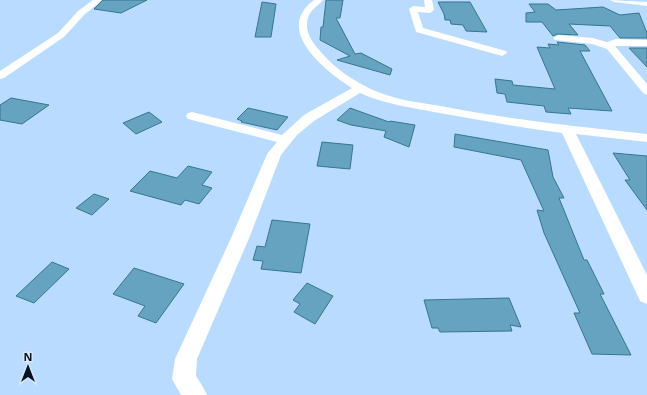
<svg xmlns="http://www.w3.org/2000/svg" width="647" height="395" viewBox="0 0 647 395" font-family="'Open Sans',sans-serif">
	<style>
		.building { fill: #65a3c0; stroke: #367590 }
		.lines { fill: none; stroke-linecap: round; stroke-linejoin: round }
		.minor { fill: #fff; fill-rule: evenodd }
	</style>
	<rect width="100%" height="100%" fill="#b8dbff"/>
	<g class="building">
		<path d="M 103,0 L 147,0 L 121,13 L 94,9 Z"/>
		<path d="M 326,0 L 343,0 L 340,18 L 336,18 L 355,54 L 361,53 L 392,69 L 390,75 L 337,60 L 350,56 L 320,40 L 321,27 L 323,27 Z"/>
		<path d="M 262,2 L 276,4 L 271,37 L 255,37 Z"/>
		<path d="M 438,2 L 470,2 L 487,32 L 466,31 L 463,25 L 451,24 L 450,20 L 445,20 L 444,14 Z"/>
		<path d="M 529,4 L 548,4 L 556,10 L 603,7 L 620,15 L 639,13 L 647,33 L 647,38 L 620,38 L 610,26 L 569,24 L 578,35 L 558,34 L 553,36 L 542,22 L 526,22 L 526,13 L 535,12 Z"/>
		<path d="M 557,42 L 585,45 L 590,51 L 580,51 L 612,111 L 568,108 L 571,114 L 546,112 L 544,106 L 507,102 L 505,94 L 497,93 L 495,79 L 512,81 L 513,85 L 555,89 L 537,47 L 550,48 L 548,44 L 559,45 Z"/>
		<path d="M 629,48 L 647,48 L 647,67 Z"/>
		<path d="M 11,98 L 49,105 L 22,124 L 0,120 L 0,105 Z"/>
		<path d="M 248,108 L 288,117 L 277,130 L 241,122 L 242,121 L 237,119 Z"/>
		<path d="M 350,108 L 389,122 L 390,121 L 415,125 L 409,147 L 384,137 L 386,131 L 351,125 L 337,120 Z"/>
		<path d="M 149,112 L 162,122 L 136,134 L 123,123 Z"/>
		<path d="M 455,134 L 548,150 L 553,177 L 564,198 L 559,198 L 584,260 L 587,260 L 604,294 L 600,294 L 631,355 L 592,354 L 574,313 L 580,313 L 544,233 L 537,210 L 544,211 L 521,160 L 454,147 Z"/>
		<path d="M 322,142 L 353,145 L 350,169 L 317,166 Z"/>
		<path d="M 613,153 L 647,156 L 647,210 L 625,180 L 630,180 Z"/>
		<path d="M 188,166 L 212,172 L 202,185 L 212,188 L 199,204 L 185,200 L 181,205 L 130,191 L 150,171 L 177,178 Z"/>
		<path d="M 94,194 L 109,199 L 92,215 L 76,208 Z"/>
		<path d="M 272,220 L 310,224 L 301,273 L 261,269 L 263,261 L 253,260 L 257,246 L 265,247 Z"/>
		<path d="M 52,262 L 69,269 L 34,303 L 16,296 Z"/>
		<path d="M 134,268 L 184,284 L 156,323 L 138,316 L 145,306 L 113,294 Z"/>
		<path d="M 307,283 L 333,296 L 315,324 L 294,312 L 300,304 L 293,300 Z"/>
		<path d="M 509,298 L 521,327 L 510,325 L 512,331 L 440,332 L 438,328 L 432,328 L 424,300 Z"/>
	</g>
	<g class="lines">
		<g class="minor">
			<path d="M 93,0 L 102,0 L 84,15 L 64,37 L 4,78 L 0,79 L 0,71 L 58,33 L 78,11 Z"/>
			<path d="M 314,0 L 323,0 C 318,6 310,10 308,18 C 304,31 312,42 320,51 C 335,69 356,83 378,92 C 400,101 424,103 446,107 C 513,120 580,127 647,134 L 647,142 L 576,134 L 647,275 L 647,304 L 640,301 L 562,133 C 519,127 477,120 434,112 C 409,107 384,104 360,93 L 314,121 L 297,135 L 281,155 L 250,236 L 197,359 L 196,376 L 203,387 L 207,395 L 181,395 L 172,379 L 175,359 L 232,236 L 267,154 L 277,142 L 188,119 L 186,116 L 188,113 L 192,112 L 282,135 L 304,115 L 352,88 C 325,71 273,30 314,0 Z"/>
			<path d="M 424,0 L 432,0 L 434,10 L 430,13 L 418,12 L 423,28 L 506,51 L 507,53 L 502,56 L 416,32 L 409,9 L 413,6 L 425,7 Z"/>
			<path d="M 610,0 L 647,2 L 647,6 L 614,2 Z"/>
			<path d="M 558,35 L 593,38 L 607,42 L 616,39 L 647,40 L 647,46 L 615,46 L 647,84 L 647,95 L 643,93 L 607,49 L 592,44 L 555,40 L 553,38 Z"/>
		</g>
	</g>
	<g transform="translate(28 367)" stroke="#d5e6f8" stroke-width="3" paint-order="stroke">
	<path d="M0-3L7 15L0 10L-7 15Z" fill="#041322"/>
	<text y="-6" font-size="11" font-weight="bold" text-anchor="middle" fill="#041322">N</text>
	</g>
</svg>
